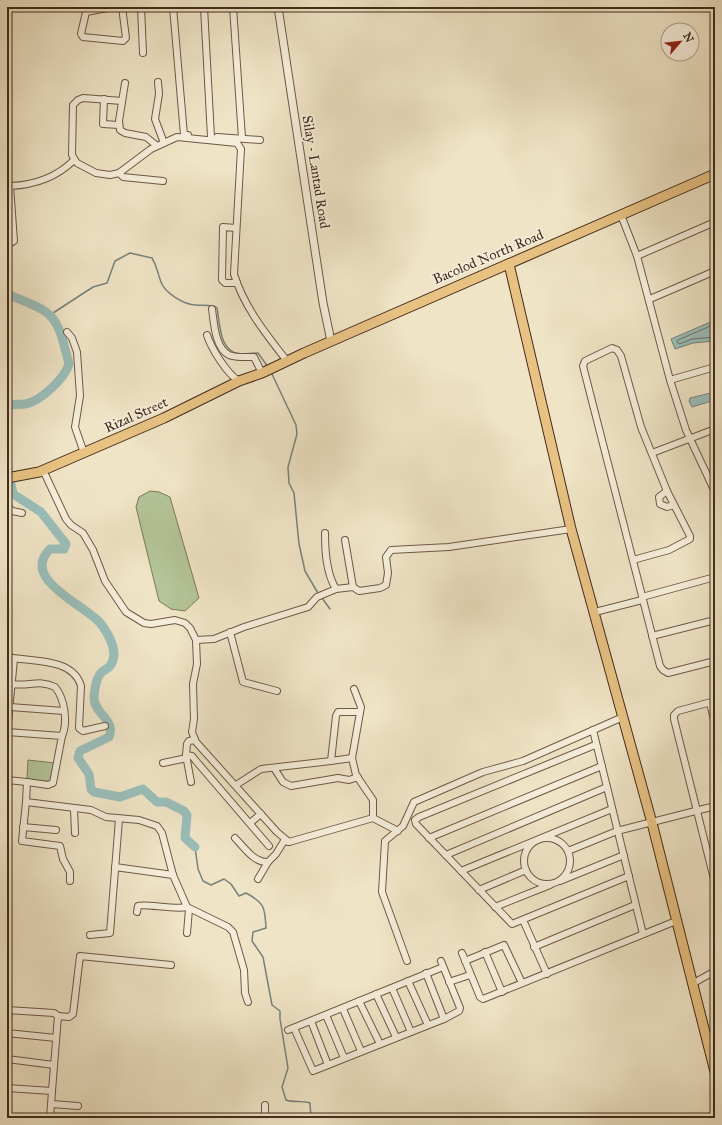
<svg xmlns="http://www.w3.org/2000/svg" width="722" height="1125" viewBox="0 0 722 1125" font-family="'IM FELL Great Primer',serif">
	<style>
		.green { fill: #b4c599; stroke: #7c785a }
		.water { fill: #9abeba; stroke: #77837b }
		.lines { fill: none; stroke-linecap: round; stroke-linejoin: round }
		.shore { stroke: #6e746b; stroke-width: 1 }
		.stream { stroke: #77837b; stroke-width: 1.5 }
		.river { stroke: #9abeba; stroke-width: 9 }
		.minor-casing { stroke: #6e5946; stroke-width: 8 }
		.tertiary-casing { stroke: #6e5946; stroke-width: 9 }
		.primary-casing { stroke: #432b1c; stroke-width: 11 }
		.minor { stroke: #f5edda; stroke-width: 6 }
		.tertiary { stroke: #f5edda; stroke-width: 7 }
		.primary { stroke: #e8c283; stroke-width: 9 }
		.labels { text-anchor: middle; dominant-baseline: central; stroke-width: 3.5; stroke-linejoin: round; paint-order: stroke }
		.street-label { font-size: 14px; fill: #432b1c; stroke: #f5edda }
	</style>
	<rect width="100%" height="100%" fill="#efe4c6"/>
	<filter id="stains"><feTurbulence type="fractalNoise" baseFrequency=".005" numOctaves="4"/><feColorMatrix values="0 0 0 0 .2 0 0 0 0 .09 0 0 0 0 .02 0 0 0 .5 -.17"/></filter>
	<radialGradient id="worn" r=".72"><stop offset=".6" stop-color="#630" stop-opacity="0"/><stop offset="1" stop-color="#630" stop-opacity=".3"/></radialGradient>
	<g class="green">
		<path d="M 150,491 L 159,492 L 170,497 L 199,598 L 185,611 L 171,609 L 159,601 L 136,507 L 139,497 Z"/>
		<path d="M 28,760 L 54,763 L 53,782 L 27,779 Z"/>
	</g>
	<g class="water">
		<path d="M 715,320 L 715,341 L 693,343 L 675,349 L 671,339 Z"/>
		<path d="M 715,392 L 715,400 L 692,407 L 689,401 L 690,398 Z"/>
	</g>
	<g class="lines">
		<path class="shore" d="M 715,324 L 678,340 L 677,342 L 679,344 L 692,339 L 715,337"/>
		<g class="stream">
			<path d="M 50,315 L 93,287 L 107,283 L 115,261 L 130,253 L 152,258 C 158,268 157,272 161,282 C 165,293 184,305 196,305 C 203,306 212,304 217,308 C 220,323 219,351 239,354 C 245,354 252,353 258,353 L 268,367"/>
			<path d="M 271,372 L 296,425 L 297,434 L 288,467 L 289,483 L 294,493 L 299,544 L 305,571 L 319,595"/>
			<path d="M 322,598 L 330,609"/>
			<path d="M 195,847 L 198,869 L 203,881 L 211,885 L 224,879 L 231,884 L 239,896 L 246,893 C 265,903 265,908 266,928 L 253,932 L 252,941 L 263,957 L 272,1005 L 280,1011 L 280,1019 L 288,1068 L 282,1087 L 286,1100 C 294,1103 301,1100 310,1103 L 311,1118"/>
		</g>
		<g class="river">
			<path d="M 7,294 C 56,314 56,312 69,364 C 65,378 40,402 25,404 C 19,405 13,403 7,407"/>
			<path d="M 7,465 L 13,494 L 41,512 L 66,544 L 64,549 L 50,549 C 19,580 88,606 101,624 C 109,635 120,653 110,666 C 108,669 103,670 101,673 C 96,678 94,692 94,699 C 95,714 116,720 109,737 L 80,751 L 78,758 L 89,774 L 91,789 L 94,792 L 120,797 L 143,789 L 157,802 L 166,802 L 184,811 L 187,815 L 185,838 L 195,847"/>
		</g>
		<defs>
			<g id="minor">
				<path d="M 113,7 L 86,12 L 81,34 L 83,37 L 123,41 L 126,38 L 122,7"/>
				<path d="M 141,7 L 143,53"/>
				<path d="M 173,7 L 184,135 L 188,135"/>
				<path d="M 204,7 L 211,137"/>
				<path d="M 233,7 L 242,138"/>
				<path d="M 158,82 L 159,94 L 155,119 L 164,143"/>
				<path d="M 125,83 L 119,121 L 120,130 L 125,133 L 146,137 L 156,145"/>
				<path d="M 104,99 L 103,124 L 119,125"/>
				<path d="M 122,101 L 83,98 L 78,100 L 73,105 L 72,155 L 77,163 L 96,173 L 110,175 L 119,173 L 151,149 L 177,137 L 237,143 L 241,149 L 234,274 C 244,307 266,334 287,361"/>
				<path d="M 217,137 L 260,140"/>
				<path d="M 119,173 L 123,177 L 163,181"/>
				<path d="M 621,215 L 637,256 L 670,380 L 686,430 L 715,492"/>
				<path d="M 236,228 L 223,227 L 222,280 L 225,283 L 237,283"/>
				<path d="M 7,245 L 14,241 L 10,186 C 35,185 56,178 74,160"/>
				<path d="M 637,256 L 715,222"/>
				<path d="M 650,299 L 715,271"/>
				<path d="M 212,309 C 214,323 215,348 229,355 C 236,358 247,357 254,357 L 262,373"/>
				<path d="M 67,332 L 72,338 L 77,352 L 80,396 L 75,427 L 84,453"/>
				<path d="M 207,335 C 211,348 227,374 239,381"/>
				<path d="M 670,380 L 715,367"/>
				<path d="M 652,453 L 715,429"/>
				<path d="M 43,470 L 66,519 L 71,525 L 83,533 L 93,550 L 105,581 L 126,612 L 144,623 L 151,624 L 175,620 L 185,623 L 190,628 L 196,640 L 197,664 L 193,684 L 194,719 L 192,732 L 196,742 L 277,832 L 289,842 L 373,818 L 398,831"/>
				<path d="M 667,491 L 659,497 L 660,504 L 667,507 L 674,505"/>
				<path d="M 7,505 L 12,511 L 22,513"/>
				<path d="M 325,533 C 325,551 326,573 336,589 L 353,587 L 359,591 L 380,588 L 386,585 L 388,573 L 386,557 L 391,550 L 449,547 L 571,529"/>
				<path d="M 345,540 L 353,587"/>
				<path d="M 633,560 L 669,550 L 690,539 L 690,536 L 667,491 L 641,427 L 621,356 L 617,350 L 612,348 L 585,361 L 583,366 L 660,666 L 663,670 L 668,673 L 715,661"/>
				<path d="M 642,597 L 715,577"/>
				<path d="M 595,612 L 642,600"/>
				<path d="M 230,632 L 243,682 L 277,691"/>
				<path d="M 652,636 L 715,620"/>
				<path d="M 196,640 L 214,639 L 244,627 L 308,607 L 317,597 L 336,589"/>
				<path d="M 7,657 C 30,662 73,657 81,686 L 79,728 L 83,731 L 105,726"/>
				<path d="M 12,684 C 28,687 39,679 55,687 C 65,699 68,723 62,736"/>
				<path d="M 354,689 L 361,707 L 352,758 L 356,775 L 373,800 L 373,818"/>
				<path d="M 715,701 L 678,711 L 674,715 L 674,719 L 715,883"/>
				<path d="M 710,703 L 715,724"/>
				<path d="M 10,707 L 64,711"/>
				<path d="M 593,730 L 643,934"/>
				<path d="M 7,732 L 62,736 L 53,783 L 48,785 L 27,782 L 26,802 L 91,810 L 106,817 L 139,820 L 157,826 L 162,833 L 173,875 L 187,907 L 228,927 L 233,932 L 244,970 L 245,993 L 248,1002"/>
				<path d="M 7,732 L 14,659"/>
				<path d="M 595,745 L 419,817 L 415,820 L 416,824 L 512,924 L 629,876"/>
				<path d="M 186,755 L 192,756 L 196,761 L 269,846"/>
				<path d="M 352,758 L 331,761 L 336,716 L 338,712 L 360,712"/>
				<path d="M 163,763 L 187,758"/>
				<path d="M 274,768 L 283,782 L 291,786 L 338,778 L 349,780 L 358,777"/>
				<path d="M 7,780 L 27,782"/>
				<path d="M 191,782 L 186,755 L 187,744 L 189,741 L 195,740"/>
				<path d="M 236,785 L 261,769 L 331,761"/>
				<path d="M 26,802 L 22,841 L 60,846 L 63,859 L 70,872 L 70,881"/>
				<path d="M 74,809 L 75,833"/>
				<path d="M 250,823 L 261,814"/>
				<path d="M 23,827 L 56,830"/>
				<path d="M 235,838 C 244,847 254,863 268,862 L 276,854 L 284,841 L 289,842"/>
				<path d="M 429,838 L 602,766"/>
				<circle cx="547" cy="861" r="23"/>
				<path d="M 568,851 L 617,831 L 715,806"/>
				<path d="M 446,855 L 607,787"/>
				<path d="M 115,867 L 173,875"/>
				<path d="M 461,871 L 612,809"/>
				<path d="M 258,879 L 268,862"/>
				<path d="M 560,881 L 624,855"/>
				<path d="M 479,890 L 526,870"/>
				<path d="M 495,907 L 550,885"/>
				<path d="M 137,912 L 138,906 C 143,903 175,910 187,907"/>
				<path d="M 523,920 L 547,974"/>
				<path d="M 187,933 L 189,909"/>
				<path d="M 90,935 L 110,933 L 119,819"/>
				<path d="M 534,947 L 635,905"/>
				<path d="M 485,952 L 502,992"/>
				<path d="M 462,953 L 480,997 L 483,999 L 676,921"/>
				<path d="M 407,961 L 382,892 L 385,841 L 403,826 L 414,802 L 483,772 L 523,761 L 623,717"/>
				<path d="M 465,961 L 504,945 L 522,983"/>
				<path d="M 426,973 L 444,1019"/>
				<path d="M 408,981 L 428,1025"/>
				<path d="M 449,982 L 470,975"/>
				<path d="M 692,984 L 715,971"/>
				<path d="M 392,988 L 411,1032"/>
				<path d="M 376,994 L 396,1037"/>
				<path d="M 359,1001 L 380,1044"/>
				<path d="M 343,1009 L 361,1051"/>
				<path d="M 7,1010 L 54,1013 L 58,1016"/>
				<path d="M 326,1015 L 344,1058"/>
				<path d="M 8,1021 L 9,1010"/>
				<path d="M 311,1021 L 328,1065"/>
				<path d="M 294,1028 L 313,1071 L 444,1019 L 459,1011 L 460,1008 L 441,961"/>
				<path d="M 288,1030 L 443,967"/>
				<path d="M 7,1033 L 56,1038"/>
				<path d="M 7,1059 L 54,1065"/>
				<path d="M 7,1088 L 52,1091 L 58,1016 L 69,1017 L 73,1014 L 80,956 L 171,965"/>
				<path d="M 52,1104 L 78,1106"/>
				<path d="M 7,1117 L 26,1118"/>
				<path d="M 50,1118 L 52,1091"/>
				<path d="M 265,1118 L 265,1105"/>
			</g>
			<path id="tertiary" d="M 278,7 L 323,303 L 331,341"/>
			<g id="primary">
				<path d="M 509,264 L 571,529 L 652,823 L 715,1072"/>
				<path d="M 7,478 L 39,472 L 164,418 L 239,381 L 262,373 L 304,353 L 715,174"/>
			</g>
		</defs>
		<use href="#minor" class="minor-casing"/>
		<use href="#tertiary" class="tertiary-casing"/>
		<use href="#primary" class="primary-casing"/>
		<use href="#minor" class="minor"/>
		<use href="#tertiary" class="tertiary"/>
		<use href="#primary" class="primary"/>
	</g>
	<g class="labels">
		<g class="street-label">
			<text transform="translate(316 172) rotate(81)">Silay - Lantad Road</text>
			<text transform="translate(488 257) rotate(-23)">Bacolod North Road</text>
			<text transform="translate(136 415) rotate(-24)">Rizal Street</text>
		</g>
	</g>
	<rect width="722" height="1125" fill="none" stroke="#efe4c6" stroke-width="24"/>
	<rect x="8" y="8" width="706" height="1109" fill="none" stroke="#432b1c" stroke-width="2"/>
	<rect x="12" y="12" width="698" height="1101" fill="none" stroke="#432b1c"/>
	<g transform="translate(680 42) rotate(62)"><circle r="19" fill="#f5edda" stroke="#ae9f8e"/>
	<path d="M0-3L7 15L0 10L-7 15Z" fill="#8f2418"/>
	<text y="-6" font-size="11" font-weight="bold" text-anchor="middle" fill="#432b1c">N</text>
	</g>
	<rect width="100%" height="100%" filter="url(#stains)"/>
	<rect width="100%" height="100%" fill="url(#worn)"/>
</svg>
